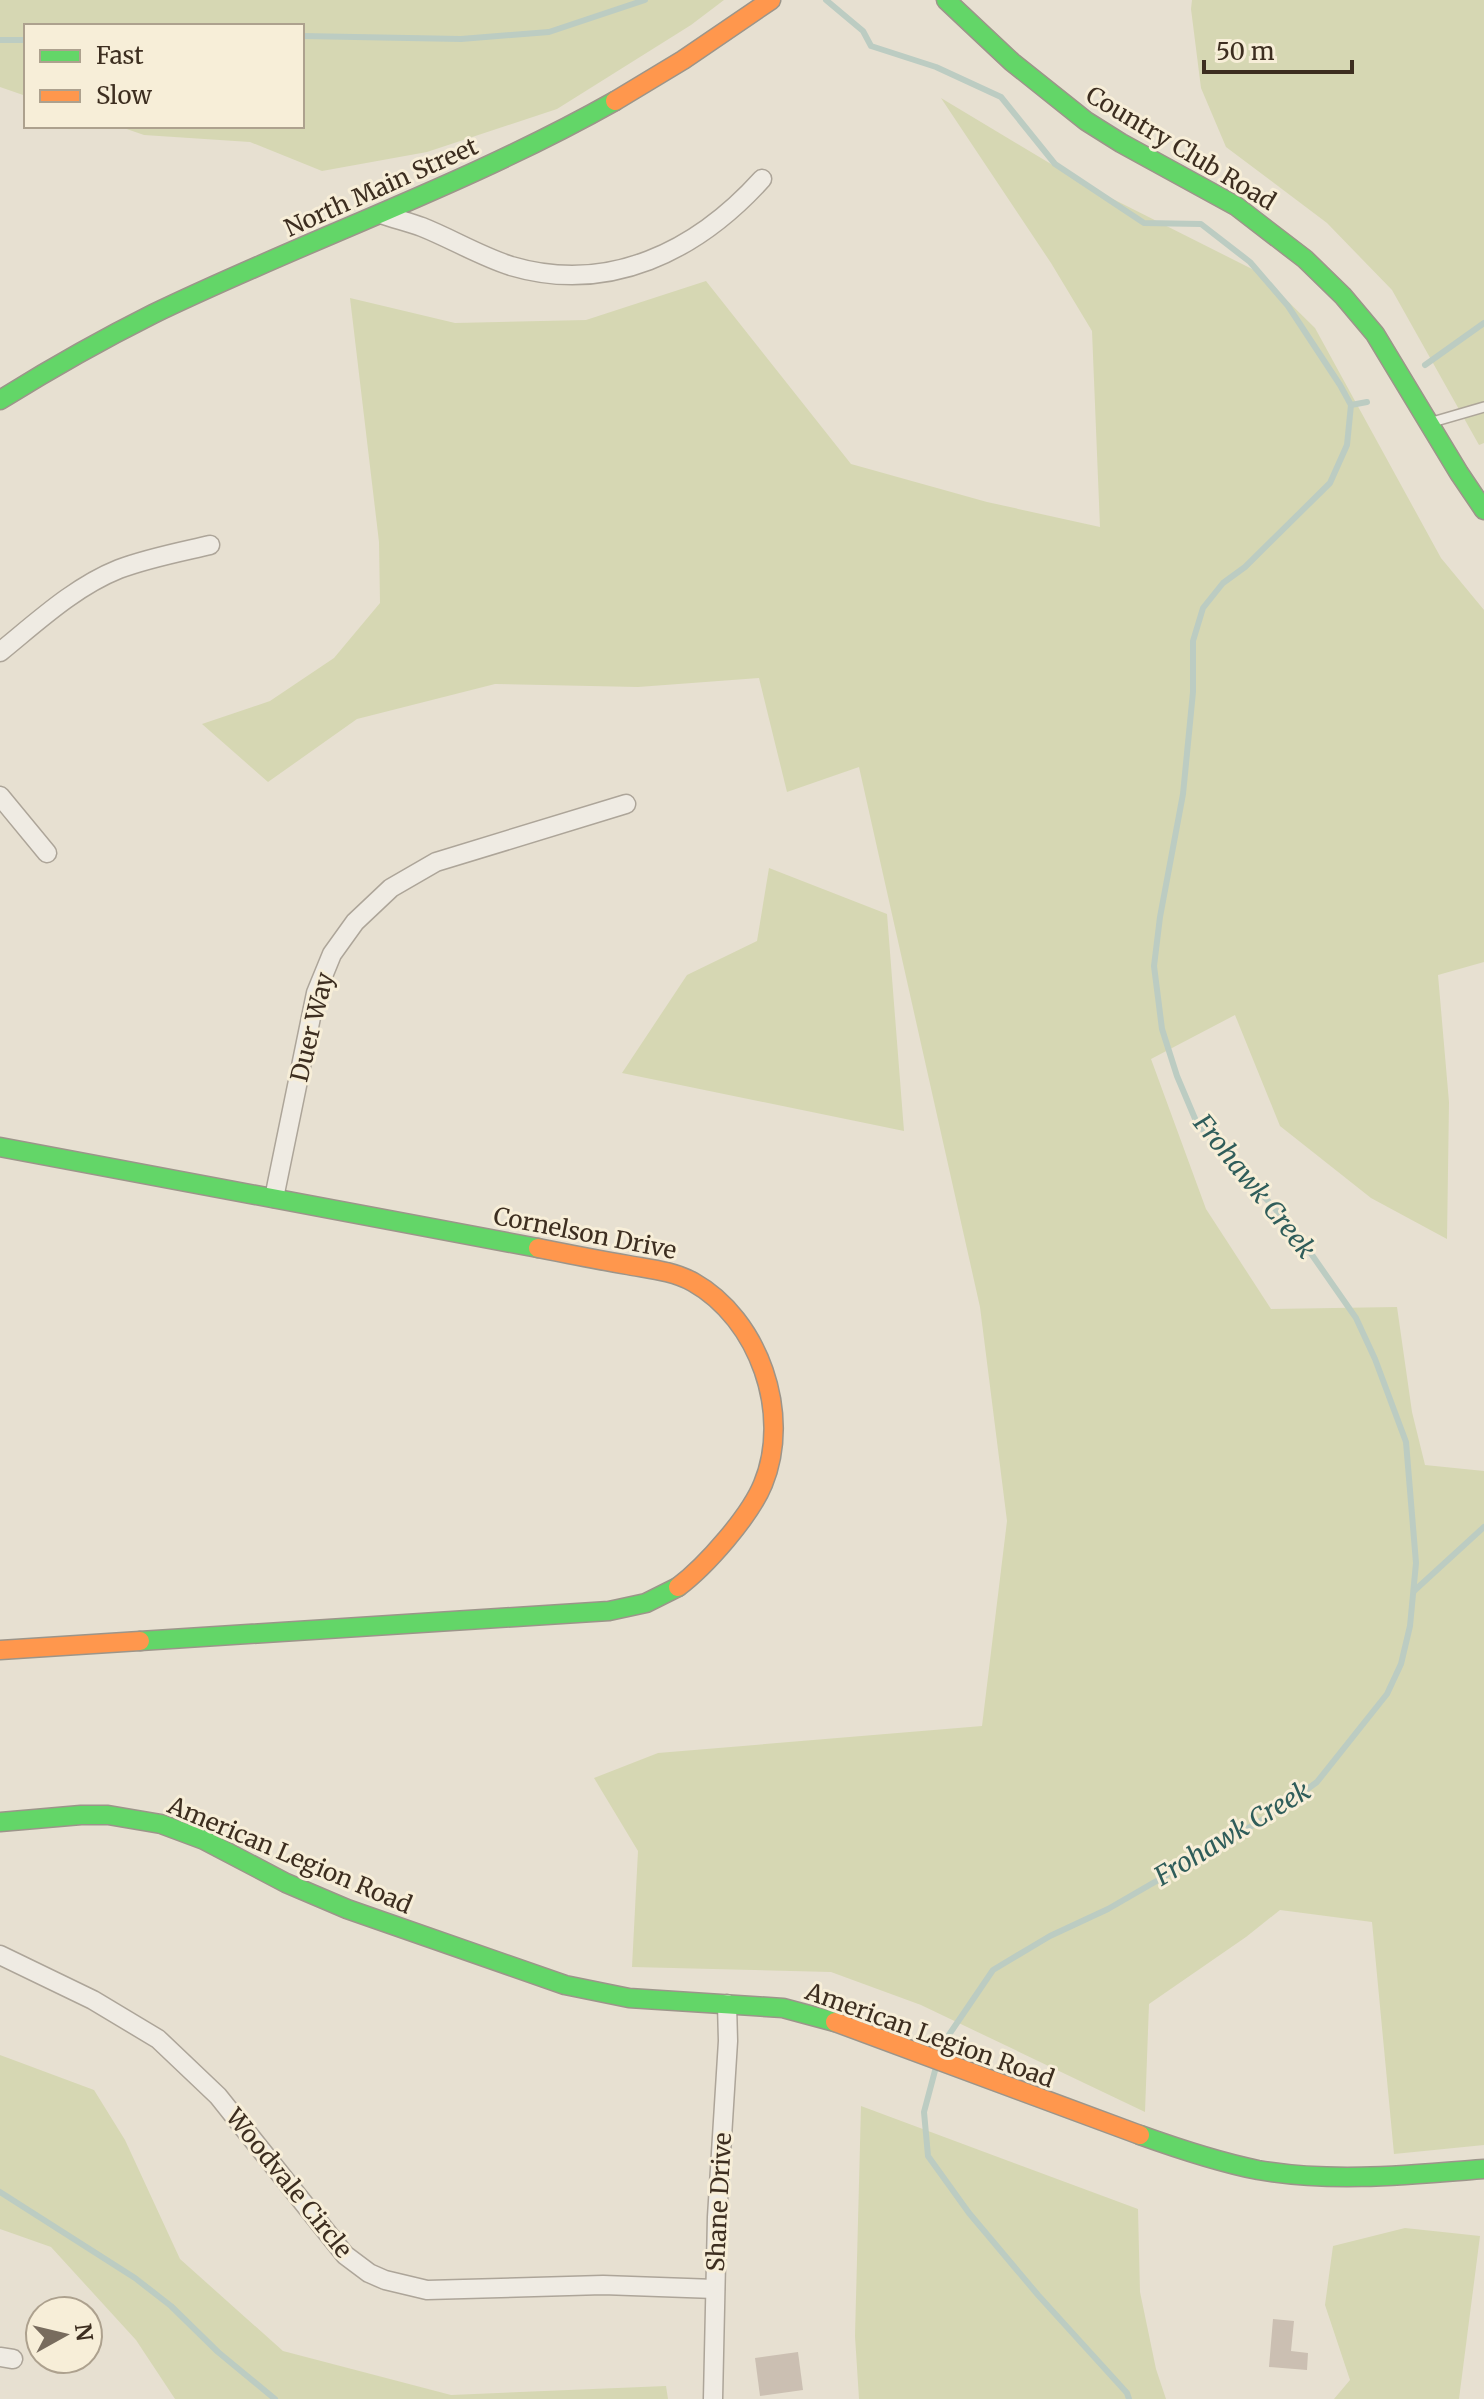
<svg xmlns="http://www.w3.org/2000/svg" width="1484" height="2399" viewBox="0 0 1484 2399" font-family="Merriweather,serif">
	<style>
		.green { fill: #d6d7b3 }
		.lines { fill: none; stroke-linecap: round; stroke-linejoin: round }
		.stream { stroke: #bcccc2; stroke-width: 6 }
		.building { fill: #cbbfb2 }
		.lane-casing { stroke: #ada599; stroke-width: 12 }
		.street-casing { stroke: #ada599; stroke-width: 21 }
		.fast-casing { stroke: #9c958a; stroke-width: 21 }
		.slow-casing { stroke: #9c958a; stroke-width: 21 }
		.lane { stroke: #efebe3; stroke-width: 9 }
		.street { stroke: #efebe3; stroke-width: 18 }
		.fast { stroke: #63d668; stroke-width: 18 }
		.slow { stroke: #ff974d; stroke-width: 18 }
		.labels { text-anchor: middle; dominant-baseline: central; stroke-width: 6; stroke-linejoin: round; paint-order: stroke }
		.street-label { font-size: 24px; fill: #3d2e20; stroke: #f7eed8 }
		.water-label { font-size: 26px; font-style: italic; fill: #2f5d5a; stroke: #f7eed8 }
	</style>
	<rect width="100%" height="100%" fill="#e7e0d1"/>
	<g class="green">
		<path d="M 0,0 L 724,0 L 691,25 L 557,109 L 427,152 L 322,171 L 250,142 L 144,135 L 118,126 L 302,126 L 302,26 L 26,26 L 26,96 L 0,87 Z"/>
		<path d="M 1192,0 L 1484,0 L 1484,443 L 1479,445 L 1392,290 L 1327,223 L 1226,147 L 1201,88 L 1191,9 Z"/>
		<path d="M 941,98 L 1091,188 L 1258,272 L 1315,328 L 1441,558 L 1484,610 L 1484,962 L 1438,975 L 1449,1102 L 1447,1239 L 1371,1198 L 1280,1126 L 1235,1015 L 1151,1059 L 1206,1209 L 1271,1309 L 1397,1307 L 1412,1412 L 1425,1465 L 1484,1471 L 1484,2145 L 1394,2154 L 1372,1922 L 1280,1910 L 1246,1937 L 1149,2004 L 1145,2112 L 921,2005 L 831,1972 L 632,1967 L 638,1851 L 594,1778 L 658,1753 L 982,1726 L 1007,1521 L 980,1307 L 859,767 L 787,792 L 759,678 L 638,687 L 495,684 L 357,719 L 268,782 L 202,724 L 270,701 L 334,658 L 380,603 L 379,542 L 350,298 L 455,323 L 586,320 L 706,281 L 851,464 L 987,502 L 1100,527 L 1092,331 L 1051,263 Z"/>
		<path d="M 769,868 L 887,914 L 904,1131 L 622,1073 L 687,975 L 757,941 Z"/>
		<path d="M 0,2055 L 94,2090 L 125,2140 L 180,2259 L 283,2351 L 451,2395 L 666,2386 L 668,2399 L 175,2399 L 136,2340 L 51,2247 L 0,2229 Z"/>
		<path d="M 861,2106 L 1138,2209 L 1140,2292 L 1156,2369 L 1166,2399 L 859,2399 L 855,2336 Z"/>
		<path d="M 1405,2228 L 1480,2236 L 1459,2399 L 1334,2399 L 1350,2380 L 1325,2305 L 1333,2246 Z"/>
	</g>
	<g class="lines">
		<g class="stream">
			<path d="M 826,0 L 863,31 L 871,46 L 936,67 L 1001,97 L 1055,164 L 1144,223 L 1201,224 L 1250,262 L 1288,306 L 1340,385 L 1351,405 L 1347,445 L 1330,483 L 1245,567 L 1223,583 L 1203,608 L 1193,641 L 1193,692 L 1183,794 L 1160,917 L 1154,966 L 1162,1029 L 1177,1076 L 1196,1121 L 1225,1157 L 1272,1205 L 1305,1245 L 1356,1318 L 1375,1359 L 1406,1442 L 1416,1563 L 1410,1626 L 1401,1664 L 1387,1694 L 1317,1782 L 1276,1812 L 1108,1909 L 1050,1936 L 993,1970 L 942,2045 L 940,2053"/>
			<path d="M 302,36 L 461,39 L 549,32 L 645,0"/>
			<path d="M 0,40 L 26,40"/>
			<path d="M 1425,365 L 1484,323"/>
			<path d="M 1351,405 L 1367,402"/>
			<path d="M 1414,1591 L 1484,1527"/>
			<path d="M 936,2067 L 924,2112 L 928,2156 L 969,2213 L 1038,2295 L 1127,2393 L 1129,2399"/>
			<path d="M 0,2192 L 135,2278 L 171,2306 L 218,2352 L 275,2399"/>
		</g>
	</g>
	<g class="building">
		<path d="M 1273,2319 L 1294,2321 L 1291,2351 L 1308,2353 L 1307,2370 L 1269,2367 Z"/>
		<path d="M 798,2352 L 803,2390 L 760,2396 L 755,2358 Z"/>
	</g>
	<g class="lines">
		<defs>
			<path id="lane" d="M 1429,423 L 1484,407"/>
			<g id="street">
				<path d="M 381,214 C 395,219 409,222 422,227 C 452,239 480,256 511,266 C 609,295 697,251 762,179"/>
				<path d="M 0,652 C 37,622 74,587 119,569 C 148,558 180,552 210,545"/>
				<path d="M 0,796 L 47,853"/>
				<path d="M 274,1198 L 316,993 L 332,954 L 355,922 L 391,888 L 436,862 L 626,804"/>
				<path d="M 0,1955 L 93,2000 L 158,2039 L 218,2096 L 345,2255 L 369,2273 L 385,2280 L 427,2290 L 603,2285 L 715,2289"/>
				<path d="M 0,2357 L 13,2359"/>
				<path d="M 713,2399 L 717,2217 L 728,2041 L 727,2004"/>
			</g>
			<g id="fast">
				<path d="M 946,0 L 1012,62 L 1086,121 L 1121,143 L 1236,206 L 1305,259 L 1343,296 L 1375,334 L 1459,473 L 1484,510"/>
				<path d="M 0,400 C 50,369 101,340 153,314 C 306,240 466,185 615,101"/>
				<path d="M 0,1147 L 538,1248"/>
				<path d="M 140,1641 L 609,1611 L 646,1603 L 678,1587"/>
				<path d="M 0,1822 L 81,1815 L 108,1815 L 161,1824 L 204,1840 L 286,1883 L 347,1909 L 565,1985 L 629,1998 L 783,2008 L 835,2022"/>
				<path d="M 1140,2135 C 1179,2149 1218,2162 1258,2170 C 1332,2183 1409,2175 1484,2169"/>
			</g>
			<g id="slow">
				<path d="M 615,101 L 683,60 L 771,0"/>
				<path d="M 538,1248 C 568,1254 598,1260 628,1265 C 650,1269 673,1271 693,1282 C 759,1319 792,1414 763,1484 C 750,1516 706,1566 678,1587"/>
				<path d="M 0,1650 L 140,1641"/>
				<path d="M 835,2022 L 1140,2135"/>
			</g>
		</defs>
		<use href="#lane" class="lane-casing"/>
		<use href="#street" class="street-casing"/>
		<use href="#fast" class="fast-casing"/>
		<use href="#slow" class="slow-casing"/>
		<use href="#lane" class="lane"/>
		<use href="#street" class="street"/>
		<use href="#fast" class="fast"/>
		<use href="#slow" class="slow"/>
	</g>
	<g class="labels">
		<g class="street-label">
			<text transform="translate(1181 148) rotate(31)">Country Club Road</text>
			<text transform="translate(381 187) rotate(-24)">North Main Street</text>
			<text transform="translate(312 1027) rotate(-76)">Duer Way</text>
			<text transform="translate(585 1233) rotate(11)">Cornelson Drive</text>
			<text transform="translate(290 1855) rotate(23)">American Legion Road</text>
			<text transform="translate(930 2035) rotate(20)">American Legion Road</text>
			<text transform="translate(289 2183) rotate(51)">Woodvale Circle</text>
			<text transform="translate(719 2202) rotate(-87)">Shane Drive</text>
		</g>
		<g class="water-label">
			<text transform="translate(1255 1186) rotate(51)">Frohawk Creek</text>
			<text transform="translate(1232 1833) rotate(-31)">Frohawk Creek</text>
		</g>
	</g>
	<rect x="24" y="24" width="280" height="104" fill="#f7eed8" stroke="#ada18e" stroke-width="2"/>
	<rect x="40" y="50" width="40" height="12" fill="#63d668" stroke="#ada18e" stroke-width="2"/>
	<text x="96" y="64" font-size="24" fill="#3d2e20">Fast</text>
	<rect x="40" y="90" width="40" height="12" fill="#ff974d" stroke="#ada18e" stroke-width="2"/>
	<text x="96" y="104" font-size="24" fill="#3d2e20">Slow</text>
	<g transform="translate(64 2335) rotate(82)"><circle r="38" fill="#f7eed8" stroke="#ada18e" stroke-width="2"/>
	<path d="M0-6L14 30L0 20L-14 30Z" fill="#786c5e"/>
	<text y="-12" font-size="22" font-weight="bold" text-anchor="middle" fill="#3d2e20">N</text>
	</g>
	<path d="M1204 60v12h148v-12" fill="none" stroke="#3d2e20" stroke-width="4"/>
	<text x="1216" y="60" font-size="24" fill="#3d2e20" stroke="#f7eed8" stroke-width="6" paint-order="stroke">50 m</text>
</svg>
